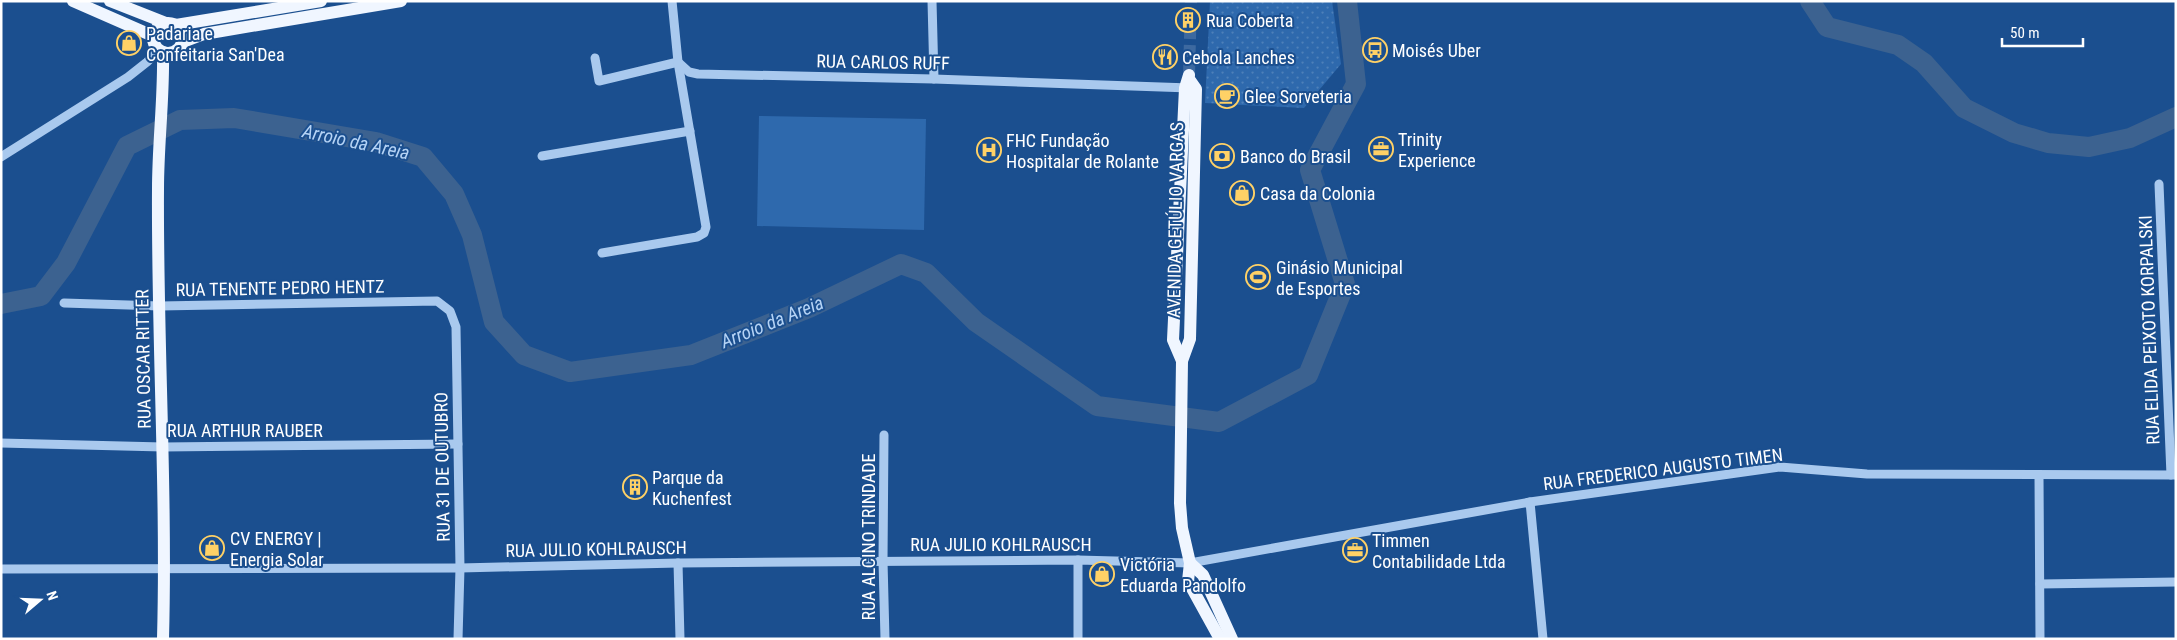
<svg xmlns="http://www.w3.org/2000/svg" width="2177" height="640" viewBox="0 0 2177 640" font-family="'Roboto Condensed',sans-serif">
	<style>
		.grass { fill: url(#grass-dots) }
		.pitch { fill: #2e69ad }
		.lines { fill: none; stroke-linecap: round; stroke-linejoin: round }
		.river { stroke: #3c6290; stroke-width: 20 }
		.major-tunnel { stroke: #3d69a0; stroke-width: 12; stroke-dasharray: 12 6; stroke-linecap: butt }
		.minor { stroke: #a9c9ee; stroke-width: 9 }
		.major { stroke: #f0f6ff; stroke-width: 12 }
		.labels { text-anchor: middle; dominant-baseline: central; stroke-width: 4; stroke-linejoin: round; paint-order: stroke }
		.poi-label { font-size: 18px; fill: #fff; stroke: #1b4f8f; text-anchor: start }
		.street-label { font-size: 18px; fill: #fff; stroke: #1b4f8f }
		.water-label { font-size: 19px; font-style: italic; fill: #b5d3f5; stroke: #1b4f8f }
	</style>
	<defs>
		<pattern id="grass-dots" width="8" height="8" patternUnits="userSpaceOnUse" patternTransform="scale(1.25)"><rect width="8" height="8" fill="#2e69ad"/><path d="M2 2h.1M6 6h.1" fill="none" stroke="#4d80b9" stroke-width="1.8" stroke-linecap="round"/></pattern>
	</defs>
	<rect width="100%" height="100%" fill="#1b4f8f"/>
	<path class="grass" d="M 1210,1 L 1332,1 L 1341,64 L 1304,108 L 1205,103 Z"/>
	<path class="pitch" d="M 759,116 L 926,119 L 924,230 L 757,226 Z"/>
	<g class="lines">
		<g class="river">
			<path d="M 1810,1 L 1827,27 L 1898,45 L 1924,63 L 1964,108 L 2014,133 L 2048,143 L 2089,147 L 2130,138 L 2176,117"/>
			<path d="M 1,304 L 41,296 L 66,263 L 127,146 L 180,120 L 234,118 L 376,142 L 423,157 L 454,194 L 472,235 L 494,322 L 524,355 L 570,372 L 691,355 L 809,308 L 901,264 L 926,273 L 976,322 L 1097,406 L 1219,422 L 1308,375 L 1345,284 L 1310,170 L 1356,84 L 1347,1"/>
		</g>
		<path class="major-tunnel" d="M 1189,75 L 1191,1"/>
		<g class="minor">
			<path d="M 932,1 L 934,79"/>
			<path d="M 595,58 L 599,81 L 678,62"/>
			<path d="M 678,62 L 689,72 L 698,74 L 934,79 L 1190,88"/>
			<path d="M 542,156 L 690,131"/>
			<path d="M 1,157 L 128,77 L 147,62 L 159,50"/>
			<path d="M 2159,184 L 2171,475"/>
			<path d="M 602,253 L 697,237 L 704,233 L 706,227 L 678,62 L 672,1"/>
			<path d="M 64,303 L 160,306 L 437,301 L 450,311 L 456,327 L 460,568 L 458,639"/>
			<path d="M 884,435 L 883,561 L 885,639"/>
			<path d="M 1,443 L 163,447 L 458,444"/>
			<path d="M 2039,476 L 2040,639"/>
			<path d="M 1530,502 L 1543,639"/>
			<path d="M 678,563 L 680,639"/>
			<path d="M 1,569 L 460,568 L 678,563 L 1078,560 L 1190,563 L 1530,502 L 1780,467 L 1867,474 L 2176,475"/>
			<path d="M 2040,584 L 2176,582"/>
			<path d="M 1078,639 L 1078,560"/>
		</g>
		<g class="major">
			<path d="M 73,1 L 153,36"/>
			<path d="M 110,1 L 166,23"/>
			<circle cx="168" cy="38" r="15"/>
			<path d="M 176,25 L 321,1"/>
			<path d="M 183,42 L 204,34 L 401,1"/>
			<path d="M 163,52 C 164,98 158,143 158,189 C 157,339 167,489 163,639"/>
			<path d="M 1189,79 L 1196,89 L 1190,339 L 1182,361 L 1180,503 L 1182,528 L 1190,563 L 1188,581 L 1220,639"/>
			<path d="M 1182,361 L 1173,340 L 1185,88 L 1189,75"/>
			<path d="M 1190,563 L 1203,575 L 1232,639"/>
		</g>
	</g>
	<defs>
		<symbol id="building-ring" viewBox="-11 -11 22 22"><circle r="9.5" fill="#1b4f8f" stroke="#ffd166" stroke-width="1.5"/><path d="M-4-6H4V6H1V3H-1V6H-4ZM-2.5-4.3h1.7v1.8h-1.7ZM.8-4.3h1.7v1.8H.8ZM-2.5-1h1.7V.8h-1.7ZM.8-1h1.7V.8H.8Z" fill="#ffd166"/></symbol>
		<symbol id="shop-ring" viewBox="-11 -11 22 22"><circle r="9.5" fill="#1b4f8f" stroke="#ffd166" stroke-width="1.5"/><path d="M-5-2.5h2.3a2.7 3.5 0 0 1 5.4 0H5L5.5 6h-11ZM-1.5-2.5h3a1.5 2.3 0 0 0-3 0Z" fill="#ffd166"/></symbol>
		<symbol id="bus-ring" viewBox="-11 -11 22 22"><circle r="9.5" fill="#1b4f8f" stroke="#ffd166" stroke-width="1.5"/><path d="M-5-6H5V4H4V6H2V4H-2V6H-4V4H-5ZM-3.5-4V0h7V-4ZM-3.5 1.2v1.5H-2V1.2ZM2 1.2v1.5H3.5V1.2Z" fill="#ffd166"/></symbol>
		<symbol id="restaurant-ring" viewBox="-11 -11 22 22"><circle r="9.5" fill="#1b4f8f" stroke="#ffd166" stroke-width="1.5"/><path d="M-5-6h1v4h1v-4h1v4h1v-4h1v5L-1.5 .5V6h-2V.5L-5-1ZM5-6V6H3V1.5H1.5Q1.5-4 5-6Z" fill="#ffd166"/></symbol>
		<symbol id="cafe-ring" viewBox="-11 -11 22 22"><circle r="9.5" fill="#1b4f8f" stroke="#ffd166" stroke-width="1.5"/><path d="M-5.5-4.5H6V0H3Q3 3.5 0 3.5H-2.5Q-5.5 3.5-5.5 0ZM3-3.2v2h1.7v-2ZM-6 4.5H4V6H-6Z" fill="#ffd166"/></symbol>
		<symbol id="office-ring" viewBox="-11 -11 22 22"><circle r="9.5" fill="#1b4f8f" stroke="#ffd166" stroke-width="1.5"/><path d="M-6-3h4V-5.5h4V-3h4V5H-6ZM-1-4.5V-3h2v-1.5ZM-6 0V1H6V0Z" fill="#ffd166"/></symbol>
		<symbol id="hospital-ring" viewBox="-11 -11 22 22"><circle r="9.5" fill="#1b4f8f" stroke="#ffd166" stroke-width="1.5"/><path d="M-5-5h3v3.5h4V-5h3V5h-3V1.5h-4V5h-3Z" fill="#ffd166"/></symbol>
		<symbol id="bank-ring" viewBox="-11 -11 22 22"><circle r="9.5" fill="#1b4f8f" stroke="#ffd166" stroke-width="1.5"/><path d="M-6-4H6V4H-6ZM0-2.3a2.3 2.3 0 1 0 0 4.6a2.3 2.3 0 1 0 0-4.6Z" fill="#ffd166"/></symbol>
		<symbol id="stadium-ring" viewBox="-11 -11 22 22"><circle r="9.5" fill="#1b4f8f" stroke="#ffd166" stroke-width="1.5"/><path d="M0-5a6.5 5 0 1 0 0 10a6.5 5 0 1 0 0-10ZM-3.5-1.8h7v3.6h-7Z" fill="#ffd166"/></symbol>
	</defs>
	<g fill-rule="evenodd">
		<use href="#building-ring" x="1174" y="6" width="28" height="28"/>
		<use href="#shop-ring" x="115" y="29" width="28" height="28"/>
		<use href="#bus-ring" x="1361" y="36" width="28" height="28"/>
		<use href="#restaurant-ring" x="1151" y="43" width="28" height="28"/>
		<use href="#cafe-ring" x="1213" y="82" width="28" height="28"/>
		<use href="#office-ring" x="1367" y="135" width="28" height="28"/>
		<use href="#hospital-ring" x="975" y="136" width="28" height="28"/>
		<use href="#bank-ring" x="1208" y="142" width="28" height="28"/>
		<use href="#shop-ring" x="1228" y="179" width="28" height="28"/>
		<use href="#stadium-ring" x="1244" y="263" width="28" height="28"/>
		<use href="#building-ring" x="621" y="473" width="28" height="28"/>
		<use href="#shop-ring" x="198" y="534" width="28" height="28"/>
		<use href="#office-ring" x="1341" y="536" width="28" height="28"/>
		<use href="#shop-ring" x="1088" y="560" width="28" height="28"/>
	</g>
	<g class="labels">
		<g class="poi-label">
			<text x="1206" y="20">Rua Coberta</text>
			<text x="146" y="33">Padaria e<tspan x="146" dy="21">Confeitaria San'Dea</tspan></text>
			<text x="1392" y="50">Moisés Uber</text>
			<text x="1182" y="57">Cebola Lanches</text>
			<text x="1244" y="96">Glee Sorveteria</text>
			<text x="1398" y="139">Trinity<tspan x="1398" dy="21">Experience</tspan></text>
			<text x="1006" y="140">FHC Fundação<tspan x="1006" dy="21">Hospitalar de Rolante</tspan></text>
			<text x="1240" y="156">Banco do Brasil</text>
			<text x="1260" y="193">Casa da Colonia</text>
			<text x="1276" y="267">Ginásio Municipal<tspan x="1276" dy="21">de Esportes</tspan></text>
			<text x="652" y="477">Parque da<tspan x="652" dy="21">Kuchenfest</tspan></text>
			<text x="230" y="538">CV ENERGY |<tspan x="230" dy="21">Energia Solar</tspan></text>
			<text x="1372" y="540">Timmen<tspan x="1372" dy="21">Contabilidade Ltda</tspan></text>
			<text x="1120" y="564">Victória<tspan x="1120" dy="21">Eduarda Pandolfo</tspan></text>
		</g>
		<g class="street-label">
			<text transform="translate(883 62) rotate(1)">RUA CARLOS RUFF</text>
			<text transform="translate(1175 220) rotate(-89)">AVENIDA GETÚLIO VARGAS</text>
			<text transform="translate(280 288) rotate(-1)">RUA TENENTE PEDRO HENTZ</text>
			<text transform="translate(2149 330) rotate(-92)">RUA ELIDA PEIXOTO KORPALSKI</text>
			<text transform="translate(143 359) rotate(-91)">RUA OSCAR RITTER</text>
			<text x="245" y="430">RUA ARTHUR RAUBER</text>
			<text transform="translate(442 467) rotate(-91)">RUA 31 DE OUTUBRO</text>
			<text transform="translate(1663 469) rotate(-7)">RUA FREDERICO AUGUSTO TIMEN</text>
			<text transform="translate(868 537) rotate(-90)">RUA ALCINO TRINDADE</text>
			<text x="1001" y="544">RUA JULIO KOHLRAUSCH</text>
			<text transform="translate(596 549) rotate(-1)">RUA JULIO KOHLRAUSCH</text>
		</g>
		<g class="water-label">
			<text transform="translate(356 142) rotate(12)">Arroio da Areia</text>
			<text transform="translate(772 322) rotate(-22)">Arroio da Areia</text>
		</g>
	</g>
	<rect width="2177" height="640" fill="none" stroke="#ffffff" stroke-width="5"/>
	<g transform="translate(40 600) rotate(71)" stroke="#1b4f8f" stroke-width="4" paint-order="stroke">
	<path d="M0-4L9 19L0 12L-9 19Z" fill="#ffffff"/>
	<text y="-8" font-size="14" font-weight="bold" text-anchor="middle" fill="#ffffff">N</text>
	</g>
	<path d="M2002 38v8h81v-8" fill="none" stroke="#ffffff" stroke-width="2.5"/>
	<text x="2010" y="38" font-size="15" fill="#ffffff" stroke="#1b4f8f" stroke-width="4" paint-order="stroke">50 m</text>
</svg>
